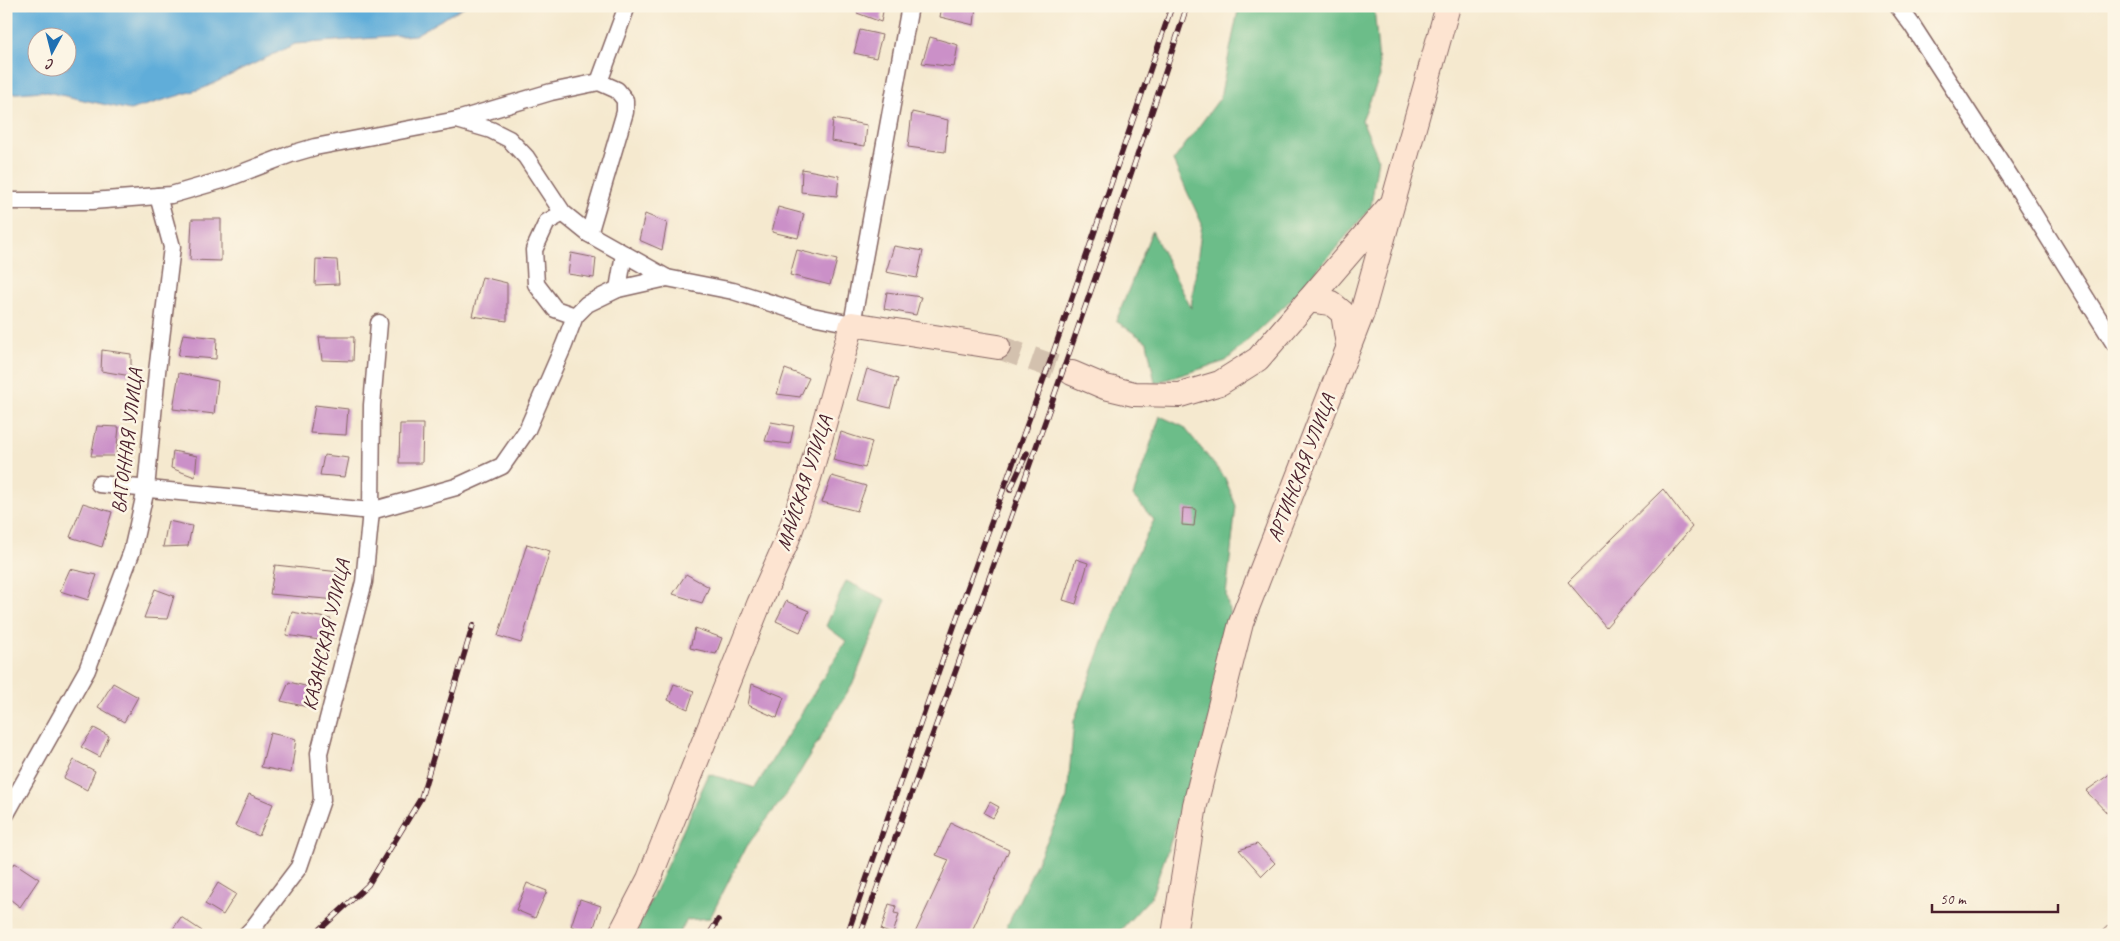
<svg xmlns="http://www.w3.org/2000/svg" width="2120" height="941" viewBox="0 0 2120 941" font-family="Caveat,sans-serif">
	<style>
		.forest { fill: #6cbd89; stroke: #5b6e5a }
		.water { fill: #60add9; stroke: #556682; fill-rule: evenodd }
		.building { fill: #cb90c8 }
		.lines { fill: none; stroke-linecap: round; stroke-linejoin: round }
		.secondary-tunnel { stroke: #d3c1ae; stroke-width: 24; stroke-dasharray: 24 12; stroke-linecap: butt }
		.street-casing { stroke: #866664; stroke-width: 19 }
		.secondary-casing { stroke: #866664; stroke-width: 26 }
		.street { stroke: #fff; stroke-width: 16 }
		.secondary { stroke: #fde4d1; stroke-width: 24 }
		.rail-casing { stroke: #4a1f2b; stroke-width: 5.5 }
		.rail { stroke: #fcf5e5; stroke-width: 4; stroke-dasharray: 11; stroke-linecap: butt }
		.labels { text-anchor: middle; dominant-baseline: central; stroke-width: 5; stroke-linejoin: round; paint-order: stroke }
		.street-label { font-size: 20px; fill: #4a1f2b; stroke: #fcf5e5 }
	</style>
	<rect width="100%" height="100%" fill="#fcf5e5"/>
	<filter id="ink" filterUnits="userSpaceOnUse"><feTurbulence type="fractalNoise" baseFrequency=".02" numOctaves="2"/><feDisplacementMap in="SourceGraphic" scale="10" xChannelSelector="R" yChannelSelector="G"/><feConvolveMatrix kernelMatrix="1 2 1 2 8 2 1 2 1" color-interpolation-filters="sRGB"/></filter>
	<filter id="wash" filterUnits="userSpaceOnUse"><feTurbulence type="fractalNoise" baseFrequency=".0096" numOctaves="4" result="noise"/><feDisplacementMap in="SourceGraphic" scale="20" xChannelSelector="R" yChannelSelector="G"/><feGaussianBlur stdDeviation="1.12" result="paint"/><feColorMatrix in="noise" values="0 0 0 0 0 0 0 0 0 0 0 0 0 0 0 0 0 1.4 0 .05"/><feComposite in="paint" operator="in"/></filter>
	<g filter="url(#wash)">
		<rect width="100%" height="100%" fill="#f5e9cf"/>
		<g class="forest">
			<path d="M 1239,6 L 1374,6 L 1380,76 L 1362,120 L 1378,158 L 1371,207 L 1297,294 L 1226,361 L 1155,383 L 1147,342 L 1116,321 L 1152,231 L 1191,308 L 1202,224 L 1173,161 L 1220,98 Z"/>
			<path d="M 1160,416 L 1184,427 L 1225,478 L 1236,506 L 1226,595 L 1233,631 L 1195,772 L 1151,897 L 1116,935 L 1003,935 L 1067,798 L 1074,721 L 1130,569 L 1154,520 L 1133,496 Z"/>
			<path d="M 846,581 L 886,600 L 854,681 L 790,789 L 746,847 L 710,918 L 687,920 L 678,935 L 638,935 L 639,926 L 709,774 L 755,788 L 846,641 L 826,626 Z"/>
		</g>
		<path class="water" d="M 6,6 L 465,6 L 415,35 L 295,44 L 204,88 L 130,110 L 42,91 L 6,94 ZM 38,38 L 68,38 L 68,68 L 38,68 Z"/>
		<g id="blocks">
			<g class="building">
				<path d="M 857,6 L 884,6 L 881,22 L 857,13 Z"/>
				<path d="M 942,6 L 976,6 L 974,25 L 940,17 Z"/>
				<path d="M 860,30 L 882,35 L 876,58 L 854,53 Z"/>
				<path d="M 930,37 L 958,45 L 954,67 L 922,63 Z"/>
				<path d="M 912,112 L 948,120 L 945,152 L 908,147 Z"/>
				<path d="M 833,119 L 867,125 L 865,146 L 831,141 Z"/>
				<path d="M 802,169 L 839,176 L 837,196 L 801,192 Z"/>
				<path d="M 778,207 L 804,214 L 798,238 L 772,232 Z"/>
				<path d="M 645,214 L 667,223 L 662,250 L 639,240 Z"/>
				<path d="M 192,219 L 221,219 L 221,261 L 190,260 Z"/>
				<path d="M 894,246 L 923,251 L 917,278 L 886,272 Z"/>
				<path d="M 797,250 L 837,260 L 830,285 L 790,275 Z"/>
				<path d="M 571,253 L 596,258 L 594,278 L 568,274 Z"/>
				<path d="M 316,259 L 337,260 L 339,284 L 315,285 Z"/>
				<path d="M 482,277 L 507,283 L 507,321 L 472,316 Z"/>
				<path d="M 887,292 L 921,297 L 916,315 L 884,309 Z"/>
				<path d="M 183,334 L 217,338 L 216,359 L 178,356 Z"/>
				<path d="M 319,337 L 354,337 L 353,361 L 322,360 Z"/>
				<path d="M 102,350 L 131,354 L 131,376 L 101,371 Z"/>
				<path d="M 785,369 L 809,378 L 800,397 L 777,394 Z"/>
				<path d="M 867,369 L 898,379 L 890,408 L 858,400 Z"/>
				<path d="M 179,373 L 218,381 L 214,414 L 173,409 Z"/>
				<path d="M 315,405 L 348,409 L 346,435 L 310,433 Z"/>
				<path d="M 771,422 L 794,426 L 790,444 L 765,441 Z"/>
				<path d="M 400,424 L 423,424 L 422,463 L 399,463 Z"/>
				<path d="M 97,426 L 119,427 L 116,456 L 91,456 Z"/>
				<path d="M 841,432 L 872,442 L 865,468 L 833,460 Z"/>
				<path d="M 173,451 L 197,456 L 195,477 L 171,468 Z"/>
				<path d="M 324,455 L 349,458 L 345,477 L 320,475 Z"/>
				<path d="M 832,476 L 866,486 L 857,511 L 822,502 Z"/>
				<path d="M 1663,489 L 1692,527 L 1606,627 L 1568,582 Z"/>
				<path d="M 83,503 L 112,512 L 102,547 L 70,537 Z"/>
				<path d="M 1183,508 L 1196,509 L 1194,526 L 1182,525 Z"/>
				<path d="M 168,521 L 192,526 L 188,546 L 163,547 Z"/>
				<path d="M 527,544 L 550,551 L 521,643 L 498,636 Z"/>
				<path d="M 1076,559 L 1088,563 L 1076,604 L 1063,600 Z"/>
				<path d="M 275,565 L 340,572 L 337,600 L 270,594 Z"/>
				<path d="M 70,569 L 97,575 L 88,600 L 60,591 Z"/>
				<path d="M 686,574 L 709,587 L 702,603 L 673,594 Z"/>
				<path d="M 155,589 L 174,596 L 167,619 L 144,618 Z"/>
				<path d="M 786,601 L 809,611 L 800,632 L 776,621 Z"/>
				<path d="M 292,612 L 331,619 L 326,641 L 286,635 Z"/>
				<path d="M 695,628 L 722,638 L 716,654 L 690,648 Z"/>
				<path d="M 289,682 L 313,688 L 308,707 L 281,701 Z"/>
				<path d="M 113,683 L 138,697 L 124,722 L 98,707 Z"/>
				<path d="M 674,684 L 694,691 L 688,709 L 668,700 Z"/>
				<path d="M 752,684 L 784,697 L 777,718 L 748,705 Z"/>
				<path d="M 94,728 L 109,736 L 100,757 L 81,747 Z"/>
				<path d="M 270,733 L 296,739 L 291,773 L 261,767 Z"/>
				<path d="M 74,760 L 95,771 L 87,790 L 64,778 Z"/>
				<path d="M 2114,771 L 2114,816 L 2112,818 L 2086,791 Z"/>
				<path d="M 249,794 L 273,804 L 259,836 L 235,826 Z"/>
				<path d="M 990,802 L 999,807 L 993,818 L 984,813 Z"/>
				<path d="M 951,823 L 1009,850 L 970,935 L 914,935 L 949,860 L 936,855 Z"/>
				<path d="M 1257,844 L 1275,863 L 1262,876 L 1239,850 Z"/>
				<path d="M 15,863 L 39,879 L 20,907 L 6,896 L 6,870 Z"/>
				<path d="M 218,883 L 236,894 L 223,915 L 205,904 Z"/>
				<path d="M 527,883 L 547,891 L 535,918 L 516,910 Z"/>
				<path d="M 580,899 L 601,906 L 592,933 L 571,926 Z"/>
				<path d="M 889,904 L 896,906 L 894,913 L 899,914 L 893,934 L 881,930 Z"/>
				<path d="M 181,917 L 202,931 L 199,935 L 169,935 Z"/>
				<path d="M 2114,921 L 2114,935 L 2099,935 Z"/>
			</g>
		</g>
	</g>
	<g filter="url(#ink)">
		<use href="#blocks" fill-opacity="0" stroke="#866664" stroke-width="1"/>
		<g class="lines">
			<path class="secondary-tunnel" d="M 998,347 L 1072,373"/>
			<defs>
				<g id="street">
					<path d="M 1898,6 L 1912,25 L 2015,184 L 2114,343"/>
					<path d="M 599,82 L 627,6"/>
					<path d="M 457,120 L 551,92 L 599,82 L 617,90 L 625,100 L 625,112 L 589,234"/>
					<path d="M 6,201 L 92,201 L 171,195 L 226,179 L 291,154 L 315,147 L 457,120 L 491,130 L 509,139 L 526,157 L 563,213 L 589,234 L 667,278 L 733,291 L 812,316 L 852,324 L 910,6"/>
					<path d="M 563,213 L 547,222 L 534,250 L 536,284 L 555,309 L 575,316"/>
					<path d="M 618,289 L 624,254"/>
					<path d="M 99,484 L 371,511 L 456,487 L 502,466 L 527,430 L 564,345 L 575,316 L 587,304 L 618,289 L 667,278"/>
					<path d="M 6,814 L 87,670 L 132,551 L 146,489 L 157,372 L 172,247 L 158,196"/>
					<path d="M 246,935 L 253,928 L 299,867 L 322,800 L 319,753 L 364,582 L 371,511 L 372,405 L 379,323"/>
				</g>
				<g id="secondary">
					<path d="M 1309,300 L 1331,303 L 1343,313 L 1348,345"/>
					<path d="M 1072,373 L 1105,387 L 1134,394 L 1180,395 L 1220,383 L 1258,359 L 1388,208"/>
					<path d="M 620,935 L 649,879 L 759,604 L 786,543 L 809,478 L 852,324 L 998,347"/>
					<path d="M 1174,935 L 1195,805 L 1241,623 L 1362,313 L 1448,6"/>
				</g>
			</defs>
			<use href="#street" class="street-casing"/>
			<use href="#secondary" class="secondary-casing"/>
			<use href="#street" class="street"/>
			<use href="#secondary" class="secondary"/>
			<defs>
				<g id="rail">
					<path d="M 1010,490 L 1027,453"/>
					<path d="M 314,935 L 368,885 L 421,798 L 473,625"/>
					<path d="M 709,935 L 718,920"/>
					<path d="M 847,935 L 966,592 L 1051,359 L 1172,6"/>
					<path d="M 860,935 C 972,626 1085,318 1187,6"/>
				</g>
			</defs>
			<use href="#rail" class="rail-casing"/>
			<use href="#rail" class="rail"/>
		</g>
	</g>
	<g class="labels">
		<g class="street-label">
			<text transform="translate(127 441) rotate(-83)">ВАГОННАЯ УЛИЦА</text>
			<text transform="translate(1301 468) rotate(-69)">АРТИНСКАЯ УЛИЦА</text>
			<text transform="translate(804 483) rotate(-72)">МАЙСКАЯ УЛИЦА</text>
			<text transform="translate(326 635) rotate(-77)">КАЗАНСКАЯ УЛИЦА</text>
		</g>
	</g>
	<rect width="2120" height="941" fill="none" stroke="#fcf5e5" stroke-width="25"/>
	<g transform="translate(52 52) rotate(187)"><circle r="24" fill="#fcf5e5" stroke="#b59f9b"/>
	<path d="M0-4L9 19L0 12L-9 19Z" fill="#1f6fb2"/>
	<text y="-8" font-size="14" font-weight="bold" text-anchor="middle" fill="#4a1f2b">С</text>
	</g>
	<path d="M1932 904v8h126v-8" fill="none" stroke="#4a1f2b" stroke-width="2.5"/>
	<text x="1940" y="904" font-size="15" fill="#4a1f2b" stroke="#fcf5e5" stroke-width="4" paint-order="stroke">50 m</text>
</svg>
